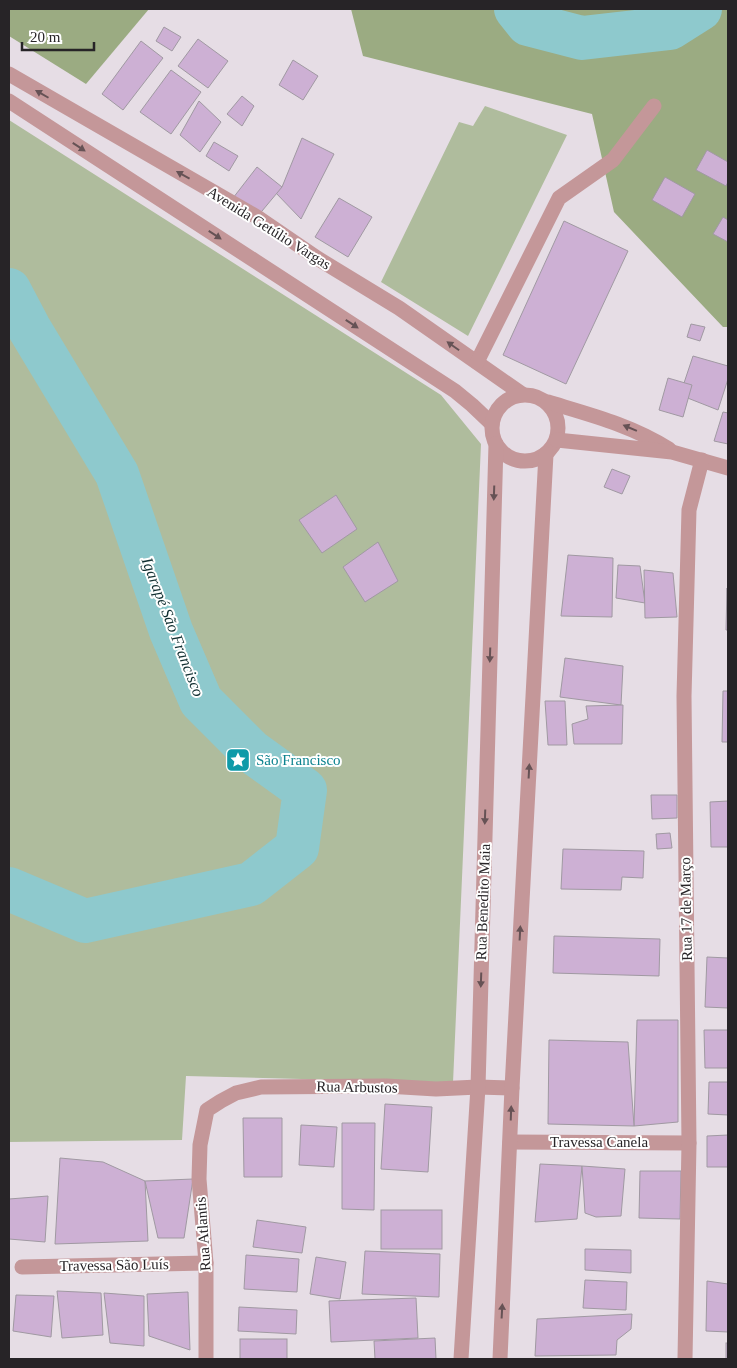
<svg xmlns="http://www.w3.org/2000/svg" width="737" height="1368" viewBox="0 0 737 1368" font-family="Georgia,serif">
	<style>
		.green { fill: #afbc9d }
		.forest { fill: #9bab82 }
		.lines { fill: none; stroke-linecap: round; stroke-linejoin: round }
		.river { stroke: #8ec9cd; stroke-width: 44 }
		.building { fill: #cdb0d4; stroke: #a099a2 }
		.minor { stroke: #c49799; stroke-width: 15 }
		.oneway { fill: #665255 }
		.labels { text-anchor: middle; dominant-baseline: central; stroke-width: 4; stroke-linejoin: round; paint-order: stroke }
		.street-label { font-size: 15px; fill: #272427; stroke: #fff }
		.culture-label { font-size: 15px; fill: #0d838f; stroke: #fff; text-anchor: start }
		.water-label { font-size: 16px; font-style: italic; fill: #123032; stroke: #fff }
	</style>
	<rect width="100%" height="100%" fill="#e6dde5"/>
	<g class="green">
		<path d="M 485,106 L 567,135 L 468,336 L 381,282 L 459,122 L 473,126 Z"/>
		<path d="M 9,120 L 441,395 L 481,444 L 453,1083 L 186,1076 L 182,1140 L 9,1142 Z"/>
	</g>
	<g class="forest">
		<path d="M 9,9 L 149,9 L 86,84 L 9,36 Z"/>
		<path d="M 351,9 L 728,9 L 728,327 L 723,327 L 614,212 L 592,114 L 363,56 Z"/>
	</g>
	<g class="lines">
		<g class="river">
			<path d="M 516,9 L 528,24 L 582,38 L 670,28 L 700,9"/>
			<path d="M 9,290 L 29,328 L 117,474 L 171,631 L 201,701 L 251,751 L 305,790 L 297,848 L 251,884 L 85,921 L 9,889"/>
		</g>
	</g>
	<g class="building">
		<path d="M 164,27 L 181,37 L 172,51 L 156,41 Z"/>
		<path d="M 198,39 L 228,61 L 208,88 L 178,66 Z"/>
		<path d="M 141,41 L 163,58 L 123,110 L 102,94 Z"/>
		<path d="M 293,60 L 318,76 L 303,100 L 279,85 Z"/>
		<path d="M 171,70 L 201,92 L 171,134 L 140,112 Z"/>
		<path d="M 242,96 L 254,106 L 242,126 L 227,114 Z"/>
		<path d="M 199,101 L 221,122 L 200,152 L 180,135 Z"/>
		<path d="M 302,138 L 334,154 L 301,219 L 275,192 L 282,187 Z"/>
		<path d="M 214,142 L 238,156 L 229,171 L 206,156 Z"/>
		<path d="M 707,150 L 728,162 L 728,182 L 726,186 L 696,170 Z"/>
		<path d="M 257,167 L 282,187 L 257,217 L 233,198 Z"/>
		<path d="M 665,177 L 695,194 L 682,217 L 652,200 Z"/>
		<path d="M 339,198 L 372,217 L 348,257 L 315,237 Z"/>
		<path d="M 723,217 L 728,220 L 728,242 L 713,234 Z"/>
		<path d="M 564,221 L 628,251 L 566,384 L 503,355 Z"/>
		<path d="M 691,324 L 705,327 L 700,341 L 687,337 Z"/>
		<path d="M 693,356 L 728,366 L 728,379 L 718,410 L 680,395 Z"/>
		<path d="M 668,378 L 692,385 L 683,417 L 659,410 Z"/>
		<path d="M 723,412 L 728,413 L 728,444 L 714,441 Z"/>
		<path d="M 612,469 L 630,476 L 622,494 L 604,487 Z"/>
		<path d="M 336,495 L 357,529 L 322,553 L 299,520 Z"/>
		<path d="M 378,542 L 398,581 L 365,602 L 343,567 Z"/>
		<path d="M 568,555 L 613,558 L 612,617 L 561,616 Z"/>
		<path d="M 618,565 L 640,566 L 645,603 L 616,598 Z"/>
		<path d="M 644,570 L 673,573 L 677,617 L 645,618 Z"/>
		<path d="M 727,588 L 728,630 L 726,630 Z"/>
		<path d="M 565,658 L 623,666 L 621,705 L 560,697 Z"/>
		<path d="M 723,691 L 728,691 L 728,742 L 722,742 Z"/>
		<path d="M 545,701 L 565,701 L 567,745 L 548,745 Z"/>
		<path d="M 623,705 L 622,744 L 574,744 L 572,724 L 588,719 L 586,706 Z"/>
		<path d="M 651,795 L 677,795 L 677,818 L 652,819 Z"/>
		<path d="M 728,801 L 728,847 L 711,847 L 710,802 Z"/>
		<path d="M 670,833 L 672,848 L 657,849 L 656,834 Z"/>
		<path d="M 563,849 L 644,851 L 643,878 L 622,877 L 621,890 L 561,889 Z"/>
		<path d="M 554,936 L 660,939 L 659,976 L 553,973 Z"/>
		<path d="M 707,957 L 728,958 L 728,1008 L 705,1007 Z"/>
		<path d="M 637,1020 L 678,1020 L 678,1122 L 634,1126 Z"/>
		<path d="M 704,1030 L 728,1030 L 728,1068 L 705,1068 Z"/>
		<path d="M 549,1040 L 628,1042 L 634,1126 L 548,1124 Z"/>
		<path d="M 709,1082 L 728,1082 L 728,1115 L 708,1114 Z"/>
		<path d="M 385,1104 L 432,1107 L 428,1172 L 381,1169 Z"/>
		<path d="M 243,1118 L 282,1118 L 282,1177 L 244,1177 Z"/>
		<path d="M 342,1123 L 375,1123 L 374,1210 L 342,1209 Z"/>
		<path d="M 301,1125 L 337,1127 L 334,1167 L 299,1165 Z"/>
		<path d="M 728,1135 L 728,1167 L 707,1167 L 707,1136 Z"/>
		<path d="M 60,1158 L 103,1162 L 145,1181 L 148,1241 L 55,1244 Z"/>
		<path d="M 540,1164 L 582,1166 L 577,1219 L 535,1222 Z"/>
		<path d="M 582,1166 L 625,1169 L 621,1216 L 596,1217 L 585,1213 Z"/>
		<path d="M 640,1171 L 681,1171 L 680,1219 L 639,1218 Z"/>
		<path d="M 193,1179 L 184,1238 L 158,1238 L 145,1181 Z"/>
		<path d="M 48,1196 L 45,1242 L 9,1239 L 9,1199 Z"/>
		<rect x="381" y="1210" width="61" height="39"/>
		<path d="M 257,1220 L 306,1227 L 302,1253 L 253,1247 Z"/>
		<path d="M 585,1249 L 631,1250 L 631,1273 L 585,1270 Z"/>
		<path d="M 365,1251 L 440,1254 L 439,1297 L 362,1294 Z"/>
		<path d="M 246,1255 L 299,1259 L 297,1292 L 244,1289 Z"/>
		<path d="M 316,1257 L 346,1262 L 340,1299 L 310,1294 Z"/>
		<path d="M 585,1280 L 627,1282 L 626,1310 L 583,1308 Z"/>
		<path d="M 707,1281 L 728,1284 L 728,1332 L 706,1331 Z"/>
		<path d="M 57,1291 L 101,1293 L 103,1335 L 62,1338 Z"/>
		<path d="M 188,1292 L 190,1350 L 149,1336 L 147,1294 Z"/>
		<path d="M 104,1293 L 144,1296 L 144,1346 L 110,1343 Z"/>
		<path d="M 16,1295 L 54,1296 L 51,1337 L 13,1331 Z"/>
		<path d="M 416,1298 L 418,1338 L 331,1342 L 329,1301 Z"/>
		<path d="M 239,1307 L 297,1310 L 296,1334 L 238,1331 Z"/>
		<path d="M 632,1314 L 631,1329 L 617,1340 L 616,1355 L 535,1356 L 537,1319 Z"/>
		<path d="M 435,1338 L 436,1359 L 375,1359 L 374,1341 Z"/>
		<rect x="240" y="1339" width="47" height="20"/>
		<rect x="726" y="1343" width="2" height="16"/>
	</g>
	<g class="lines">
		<g class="minor">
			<path d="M 9,74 L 257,217 L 317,258 L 399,308 L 522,394"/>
			<path d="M 9,101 L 455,391 L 472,405 L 492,424"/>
			<path d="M 477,362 L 559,198 L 613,160 L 654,106"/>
			<circle cx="525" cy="428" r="33"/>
			<path d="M 548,402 C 591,415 631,425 669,449"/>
			<path d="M 557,440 L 672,452 L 728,468"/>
			<path d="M 510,1142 L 689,1143"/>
			<path d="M 22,1267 L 206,1263"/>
			<path d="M 206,1359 L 206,1263 L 199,1179 L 200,1145 L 207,1110 L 221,1101 L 236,1093 L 261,1087 L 386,1086 L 436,1089 L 478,1087 L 512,1088"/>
			<path d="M 461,1359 L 478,1087 L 496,444"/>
			<path d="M 500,1359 L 512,1088 L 546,454"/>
			<path d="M 685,1359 L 689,1143 L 684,696 L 689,510 L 702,460"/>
		</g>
	</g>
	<defs><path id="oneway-solid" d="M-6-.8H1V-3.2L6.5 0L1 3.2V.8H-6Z" transform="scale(1.25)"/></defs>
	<g class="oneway">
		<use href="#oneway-solid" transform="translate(42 94) rotate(-150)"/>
		<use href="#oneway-solid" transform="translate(79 147) rotate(33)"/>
		<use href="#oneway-solid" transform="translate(183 175) rotate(-151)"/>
		<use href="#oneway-solid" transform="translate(215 235) rotate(33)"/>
		<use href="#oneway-solid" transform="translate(352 324) rotate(33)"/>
		<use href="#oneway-solid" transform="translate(453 346) rotate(-145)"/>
		<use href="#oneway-solid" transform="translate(630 428) rotate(-157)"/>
		<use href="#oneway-solid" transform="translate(494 493) rotate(92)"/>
		<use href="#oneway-solid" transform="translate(490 655) rotate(92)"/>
		<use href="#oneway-solid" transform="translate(529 771) rotate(-87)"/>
		<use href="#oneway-solid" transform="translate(485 817) rotate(92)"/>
		<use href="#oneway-solid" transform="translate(520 933) rotate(-87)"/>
		<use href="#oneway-solid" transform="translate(481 980) rotate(92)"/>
		<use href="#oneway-solid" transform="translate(511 1113) rotate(-88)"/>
		<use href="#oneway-solid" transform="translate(502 1311) rotate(-87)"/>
	</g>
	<defs>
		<symbol id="sight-square" viewBox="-11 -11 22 22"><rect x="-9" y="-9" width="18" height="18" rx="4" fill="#0f9aa8" stroke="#fff"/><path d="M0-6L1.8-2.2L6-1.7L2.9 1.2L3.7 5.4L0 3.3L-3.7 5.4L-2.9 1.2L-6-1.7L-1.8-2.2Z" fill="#fff"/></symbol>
	</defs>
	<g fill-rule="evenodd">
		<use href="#sight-square" x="224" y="746" width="28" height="28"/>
	</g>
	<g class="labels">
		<g class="street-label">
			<text transform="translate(269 228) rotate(32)">Avenida Getúlio Vargas</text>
			<text transform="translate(483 902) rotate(-88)">Rua Benedito Maia</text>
			<text transform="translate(686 909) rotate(-91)">Rua 17 de Março</text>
			<text transform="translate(357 1087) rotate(1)">Rua Arbustos</text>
			<text x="599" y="1142">Travessa Canela</text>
			<text transform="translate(203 1234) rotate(-94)">Rua Atlantis</text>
			<text transform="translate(114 1265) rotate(-1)">Travessa São Luís</text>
		</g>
		<g class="culture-label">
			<text x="256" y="760">São Francisco</text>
		</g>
		<g class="water-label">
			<text transform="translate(173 627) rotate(69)">Igarapé São Francisco</text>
		</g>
	</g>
	<rect width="737" height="1368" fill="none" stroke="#272427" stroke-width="20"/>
	<path d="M22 42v8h72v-8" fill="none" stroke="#272427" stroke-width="2.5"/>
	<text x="30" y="42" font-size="15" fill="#272427" stroke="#ffffff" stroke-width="4" paint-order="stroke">20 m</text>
</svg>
